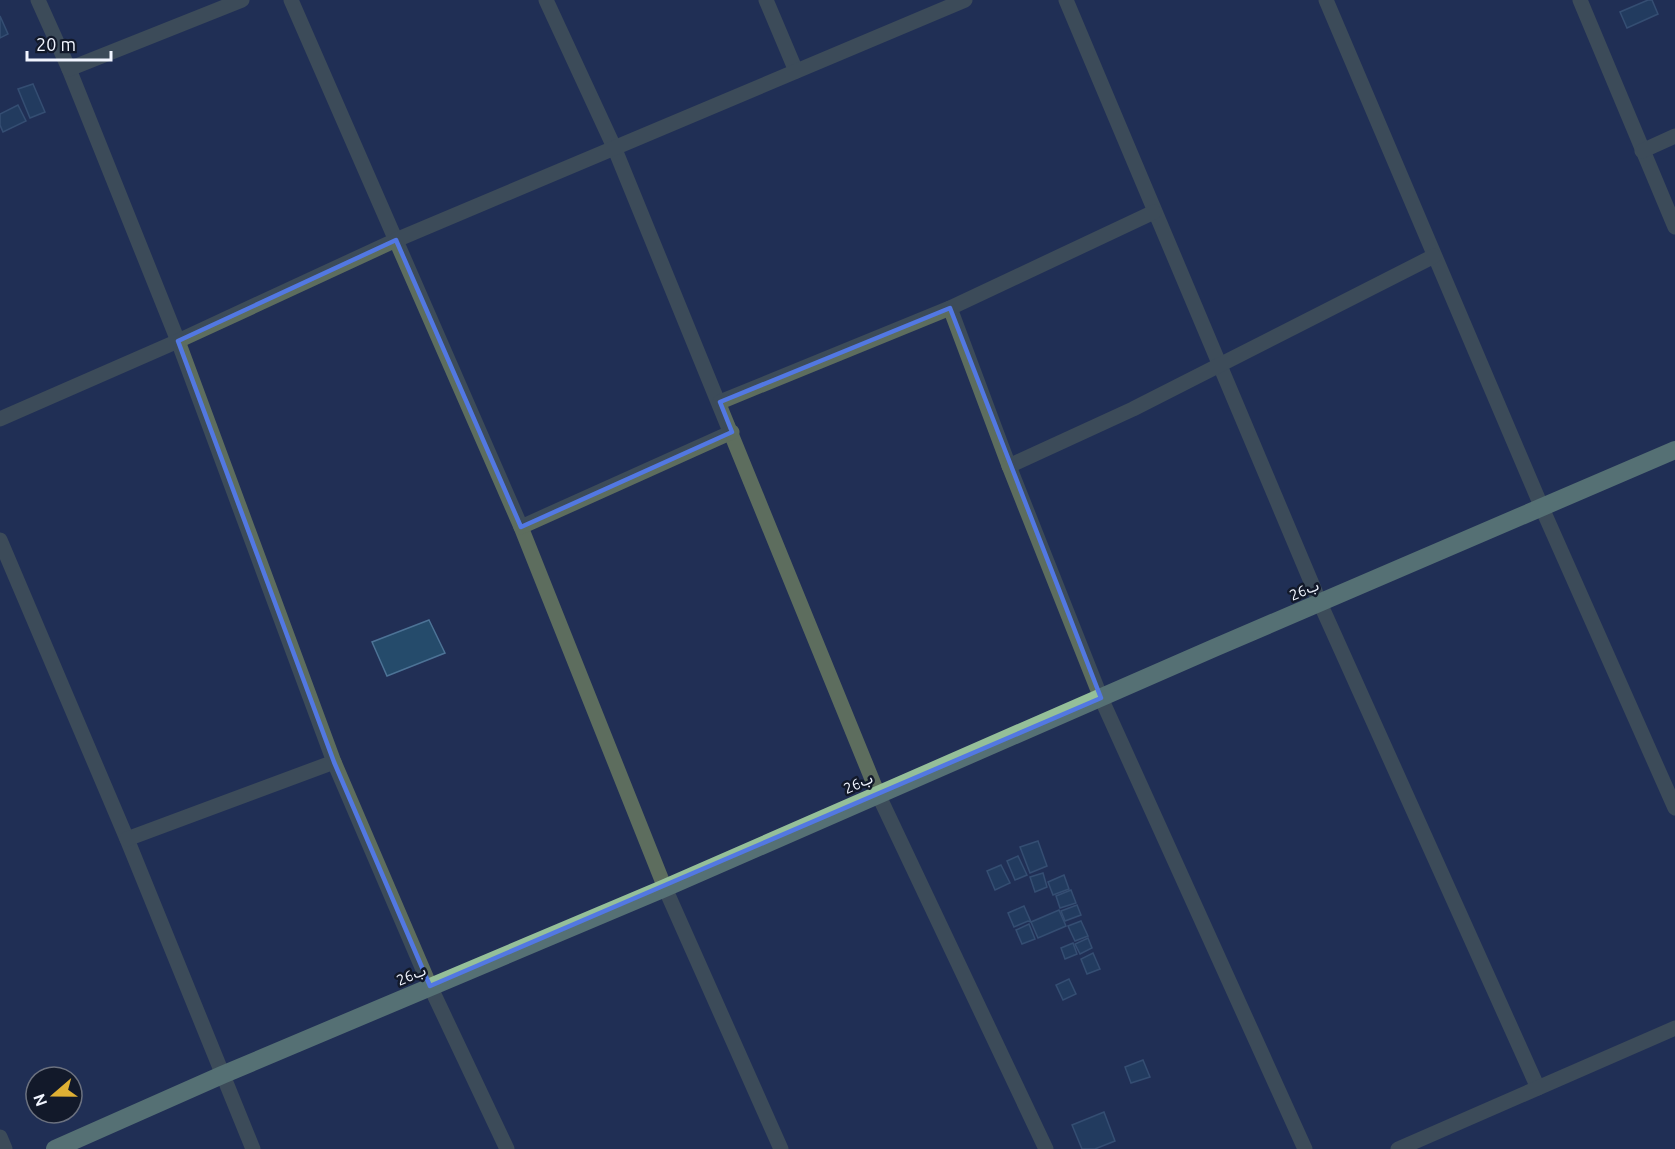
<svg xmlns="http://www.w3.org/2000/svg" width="1675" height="1149" viewBox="0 0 1675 1149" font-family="Ubuntu,Vazirmatn,sans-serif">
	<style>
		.building { fill: #254b6b; stroke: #4d7396; stroke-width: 1.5 }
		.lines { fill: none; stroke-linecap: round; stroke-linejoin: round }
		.street { stroke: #5d6d5e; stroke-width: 15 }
		.highway { stroke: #95bf99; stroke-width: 18 }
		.marked { fill: none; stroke: #5278e2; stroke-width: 4.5; stroke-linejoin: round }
		.labels { text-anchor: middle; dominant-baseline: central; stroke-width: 5; stroke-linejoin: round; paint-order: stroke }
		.street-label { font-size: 15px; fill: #f1f5ff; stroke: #12192a }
	</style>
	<rect width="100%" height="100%" fill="#212f55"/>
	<g class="building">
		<path d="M 1648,0 L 1652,0 L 1658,14 L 1627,28 L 1620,12 Z"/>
		<path d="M 0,16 L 8,34 L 0,38 Z"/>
		<path d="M 33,84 L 45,112 L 30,118 L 18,89 Z"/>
		<path d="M 18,105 L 26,121 L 3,132 L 0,125 L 0,114 Z"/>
		<path d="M 429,620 L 445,653 L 387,676 L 372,642 Z"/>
		<path d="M 1038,841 L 1047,866 L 1030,873 L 1020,847 Z"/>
		<path d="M 1018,856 L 1027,875 L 1015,880 L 1007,861 Z"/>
		<path d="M 1001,865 L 1010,883 L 995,890 L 987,871 Z"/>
		<path d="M 1043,873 L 1047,887 L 1035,892 L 1030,877 Z"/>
		<path d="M 1064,875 L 1069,889 L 1053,895 L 1048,882 Z"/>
		<path d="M 1071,890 L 1076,903 L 1060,908 L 1056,896 Z"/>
		<path d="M 1077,905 L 1081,915 L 1065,921 L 1061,911 Z"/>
		<path d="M 1024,906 L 1031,922 L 1028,921 L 1014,927 L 1008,913 Z"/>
		<path d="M 1059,910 L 1066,926 L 1038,938 L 1031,922 Z"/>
		<path d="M 1081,921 L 1088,936 L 1075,941 L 1068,926 Z"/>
		<path d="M 1029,924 L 1035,939 L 1022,944 L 1016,930 Z"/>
		<path d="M 1088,938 L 1092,948 L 1080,954 L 1075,944 Z"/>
		<path d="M 1073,943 L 1077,954 L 1065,959 L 1061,948 Z"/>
		<path d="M 1093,953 L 1100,969 L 1087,974 L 1081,959 Z"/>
		<path d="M 1069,979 L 1076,994 L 1063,1000 L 1056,985 Z"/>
		<path d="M 1143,1060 L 1150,1077 L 1131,1083 L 1125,1067 Z"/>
		<path d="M 1104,1112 L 1115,1141 L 1095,1149 L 1082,1149 L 1072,1125 Z"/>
	</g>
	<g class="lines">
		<g class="street">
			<path d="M 38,0 L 69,69 L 178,341 L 334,762 L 430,986 L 507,1149"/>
			<path d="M 291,0 L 521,527 L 665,888 L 781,1149"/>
			<path d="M 546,0 L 614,147 L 878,794 L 1046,1149"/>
			<path d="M 766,0 L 796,71"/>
			<path d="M 1066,0 L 1320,603 L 1538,1088"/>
			<path d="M 1326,0 L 1542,508 L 1675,808"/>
			<path d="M 1580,0 L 1675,227"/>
			<path d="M 69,69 L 242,0"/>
			<path d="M 1642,151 L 1675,136"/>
			<path d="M 950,308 L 1009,466 L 1101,698 L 1305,1149"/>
			<path d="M 720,402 L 950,308 L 1154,212"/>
			<path d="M 0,419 L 178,341 L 396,240 L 965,0"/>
			<path d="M 1009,466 L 1133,409 L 1434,256"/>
			<path d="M 521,527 L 732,432"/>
			<path d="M 0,540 L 127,839 L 253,1149"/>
			<path d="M 127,839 L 334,762"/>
			<path d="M 0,1137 L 5,1149"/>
			<path d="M 1398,1149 L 1675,1028"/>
		</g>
		<path class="highway" d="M 55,1149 L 222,1075 L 665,888 L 1214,648 L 1675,450"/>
	</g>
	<path d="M0 0H1675V1149H0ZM 396,240 L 521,527 L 732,432 L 720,402 L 950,308 L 1101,698 L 430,986 L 334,762 L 178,341 Z" fill="#212f55" fill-opacity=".55" fill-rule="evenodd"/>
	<path class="marked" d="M 396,240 L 521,527 L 732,432 L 720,402 L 950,308 L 1101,698 L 430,986 L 334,762 L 178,341 Z"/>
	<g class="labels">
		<g class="street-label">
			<text transform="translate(1304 590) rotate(-23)">26ب</text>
			<text transform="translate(858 783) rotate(-24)">26ب</text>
			<text transform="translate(411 975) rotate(-23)">26ب</text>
		</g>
	</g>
	<g transform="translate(54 1095) rotate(250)"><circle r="28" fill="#12192a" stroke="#6b717f" stroke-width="1.5"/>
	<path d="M0-4.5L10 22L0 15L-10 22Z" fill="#dfb034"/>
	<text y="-9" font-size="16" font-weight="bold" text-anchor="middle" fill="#f1f5ff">N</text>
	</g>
	<path d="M27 51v9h84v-9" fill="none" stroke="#f1f5ff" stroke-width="3"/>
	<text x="36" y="51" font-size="18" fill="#f1f5ff" stroke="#12192a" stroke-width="4.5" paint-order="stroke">20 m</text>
</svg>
